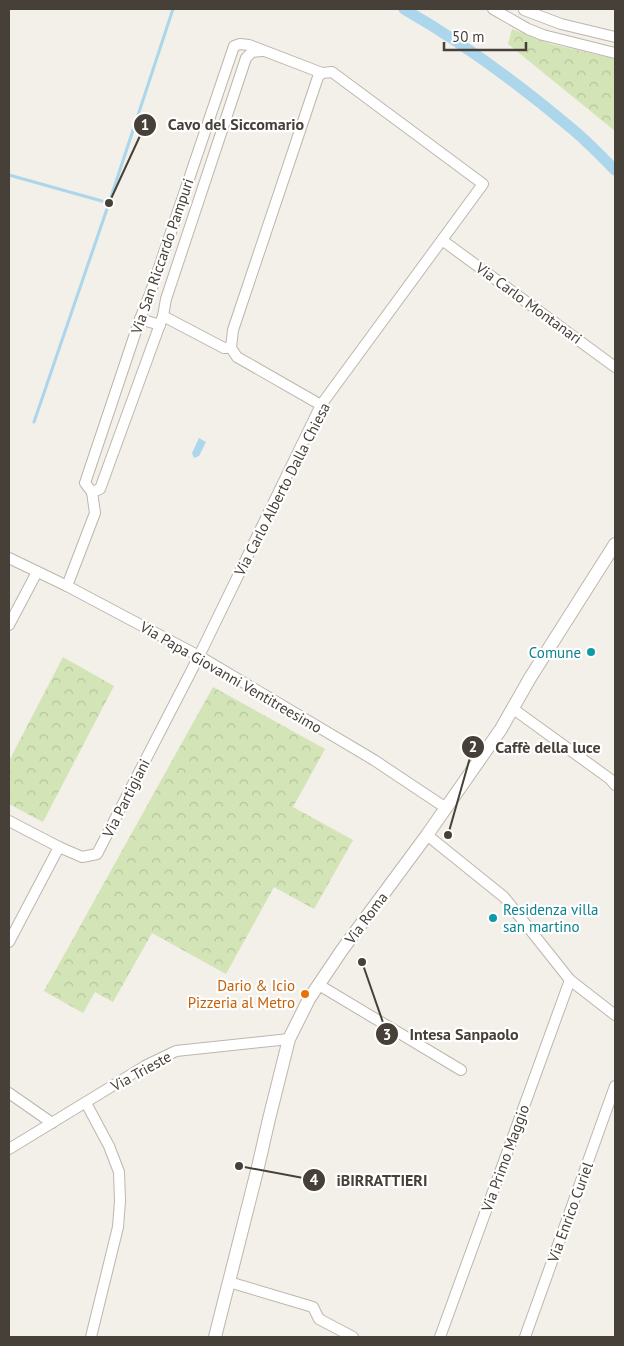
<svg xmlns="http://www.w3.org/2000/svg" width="624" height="1346" viewBox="0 0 624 1346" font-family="'PT Sans',sans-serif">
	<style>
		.park { fill: url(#park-crowns) }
		.water { fill: #abd6eb }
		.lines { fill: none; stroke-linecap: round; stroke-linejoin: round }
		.stream { stroke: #abd6eb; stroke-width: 3 }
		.canal { stroke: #abd6eb; stroke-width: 11 }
		.minor-casing { stroke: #beb6ad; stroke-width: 12 }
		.tertiary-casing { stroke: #beb6ad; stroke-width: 14 }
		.minor { stroke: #fff; stroke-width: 10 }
		.tertiary { stroke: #fff; stroke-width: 12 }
		.culture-dot { fill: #0f9aa8; stroke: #fff; stroke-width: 2 }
		.food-dot { fill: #e8710a; stroke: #fff; stroke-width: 2 }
		.labels { text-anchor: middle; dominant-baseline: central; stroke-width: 4.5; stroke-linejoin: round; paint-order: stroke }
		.street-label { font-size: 15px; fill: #474038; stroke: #fff }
		.culture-label { font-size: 15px; fill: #0d838f; stroke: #fff; text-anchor: end }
		.food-label { font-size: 15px; fill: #c56008; stroke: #fff; text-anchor: end }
		.leader { fill: none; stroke: #474038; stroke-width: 2 }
		.callout-dot { fill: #474038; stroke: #fff; stroke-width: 2 }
		.mark-label { font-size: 15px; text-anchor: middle; font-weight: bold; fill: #fff }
		.callout-label { font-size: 16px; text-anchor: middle; font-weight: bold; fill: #474038; stroke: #fff; stroke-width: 4.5; stroke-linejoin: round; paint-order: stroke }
	</style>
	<defs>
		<pattern id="park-crowns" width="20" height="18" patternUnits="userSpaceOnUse" patternTransform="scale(1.25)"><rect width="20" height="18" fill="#d3e4b6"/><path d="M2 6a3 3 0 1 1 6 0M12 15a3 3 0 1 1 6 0" fill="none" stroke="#b6c59d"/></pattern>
	</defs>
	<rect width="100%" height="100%" fill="#f3efe9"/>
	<g class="park">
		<path d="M 512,29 L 551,44 L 615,59 L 615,131 L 508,44 Z"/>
		<path d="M 63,657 L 114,686 L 43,822 L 9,804 L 9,761 Z"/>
		<path d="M 213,687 L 325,749 L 293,807 L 353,840 L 314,909 L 274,887 L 226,974 L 152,933 L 113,1002 L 95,992 L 83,1013 L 44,991 Z"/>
	</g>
	<path class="water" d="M 199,438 L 206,442 L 199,456 L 194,458 L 192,453 Z"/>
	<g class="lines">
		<g class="stream">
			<path d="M 9,175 L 109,203"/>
			<path d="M 34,422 L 109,203 L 173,9"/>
		</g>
		<path class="canal" d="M 404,9 C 463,43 519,84 571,128 C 587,141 601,156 615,170"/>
		<defs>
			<g id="minor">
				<path d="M 493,9 L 528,29 L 543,35 L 615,53"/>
				<path d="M 524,10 L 561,24 L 615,37"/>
				<path d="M 262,51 L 252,52 L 246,58 L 166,299 L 163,316 L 100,489 L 92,492 L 85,483 L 140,319 L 150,294 L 234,46 L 240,44 L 249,45 L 322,73"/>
				<path d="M 442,240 L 615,367"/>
				<path d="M 163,316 L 224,348 L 231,348"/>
				<path d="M 140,319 L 160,325"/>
				<path d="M 9,558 L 67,586 L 199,656 L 374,760 L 446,808"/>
				<path d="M 67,586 L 95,513 L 92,492"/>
				<path d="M 9,625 L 37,572"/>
				<path d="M 512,708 L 610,779 L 615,785"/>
				<path d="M 9,821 L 59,847 L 82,857 L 97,854 L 199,656 L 321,405 L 483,184 L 332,72 L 322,73 L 318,77 L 233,330 L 231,348 L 237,357 L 321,405"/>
				<path d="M 427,835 L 504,897 L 570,980 L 615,1015"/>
				<path d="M 9,942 L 59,847"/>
				<path d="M 319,985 L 461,1070"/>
				<path d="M 9,1093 L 52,1123"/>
				<path d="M 86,1103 L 109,1146 L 119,1172 L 120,1201 L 118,1227 L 91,1337"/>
				<path d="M 9,1149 L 145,1066 L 176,1051 L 289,1039"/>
				<path d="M 229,1282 L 313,1307 L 319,1319 L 353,1337"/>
				<path d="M 440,1337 L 570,980"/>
				<path d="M 525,1337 L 615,1086"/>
			</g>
			<path id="tertiary" d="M 215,1337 L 258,1167 L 269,1119 L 289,1039 L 309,999 L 342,950 L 427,835 L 501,729 L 530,678 L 615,544"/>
		</defs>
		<use href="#minor" class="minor-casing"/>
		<use href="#tertiary" class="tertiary-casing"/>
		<use href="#minor" class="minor"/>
		<use href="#tertiary" class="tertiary"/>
	</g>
	<g class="culture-dot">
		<circle cx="591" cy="652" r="5"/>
		<circle cx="493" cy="918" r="5"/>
	</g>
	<circle class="food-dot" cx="305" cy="994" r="5"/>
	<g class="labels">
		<g class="street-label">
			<text transform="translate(162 256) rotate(-71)">Via San Riccardo Pampuri</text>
			<text transform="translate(529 303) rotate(36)">Via Carlo Montanari</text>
			<text transform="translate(282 489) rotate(-63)">Via Carlo Alberto Dalla Chiesa</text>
			<text transform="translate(231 677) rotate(30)">Via Papa Giovanni Ventitreesimo</text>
			<text transform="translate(126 798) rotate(-63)">Via Partigiani</text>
			<text transform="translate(366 918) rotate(-53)">Via Roma</text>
			<text transform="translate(141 1071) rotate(-29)">Via Trieste</text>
			<text transform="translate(505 1158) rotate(-70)">Via Primo Maggio</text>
			<text transform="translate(570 1212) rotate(-70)">Via Enrico Curiel</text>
		</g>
		<g class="culture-label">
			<text x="581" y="652">Comune</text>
			<text x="503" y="909" text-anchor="start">Residenza villa<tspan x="503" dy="17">san martino</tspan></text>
		</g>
		<g class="food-label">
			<text x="295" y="985">Dario &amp; Icio<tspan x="295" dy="17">Pizzeria al Metro</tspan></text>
		</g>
	</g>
	<path class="leader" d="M109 203L145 125M448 835L473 747M362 962L387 1034M239 1166L314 1180"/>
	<g class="callout-dot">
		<circle cx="109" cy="203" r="5"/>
		<circle cx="448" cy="835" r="5"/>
		<circle cx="362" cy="962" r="5"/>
		<circle cx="239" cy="1166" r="5"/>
		<circle cx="145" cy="125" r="12"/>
		<circle cx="473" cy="747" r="12"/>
		<circle cx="387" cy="1034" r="12"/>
		<circle cx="314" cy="1180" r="12"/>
	</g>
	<g class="mark-label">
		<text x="145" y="130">1</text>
		<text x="473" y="752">2</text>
		<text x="387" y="1040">3</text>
		<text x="314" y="1185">4</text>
	</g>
	<g class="callout-label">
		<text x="236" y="130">Cavo del Siccomario</text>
		<text x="548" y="753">Caffè della luce</text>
		<text x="464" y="1040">Intesa Sanpaolo</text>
		<text x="382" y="1186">iBIRRATTIERI</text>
	</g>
	<rect width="624" height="1346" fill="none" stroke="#474038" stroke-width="20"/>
	<path d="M444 42v8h82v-8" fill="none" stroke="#474038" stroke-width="2.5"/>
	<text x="452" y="42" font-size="15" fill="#474038" stroke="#ffffff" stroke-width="4" paint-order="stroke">50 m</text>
</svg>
